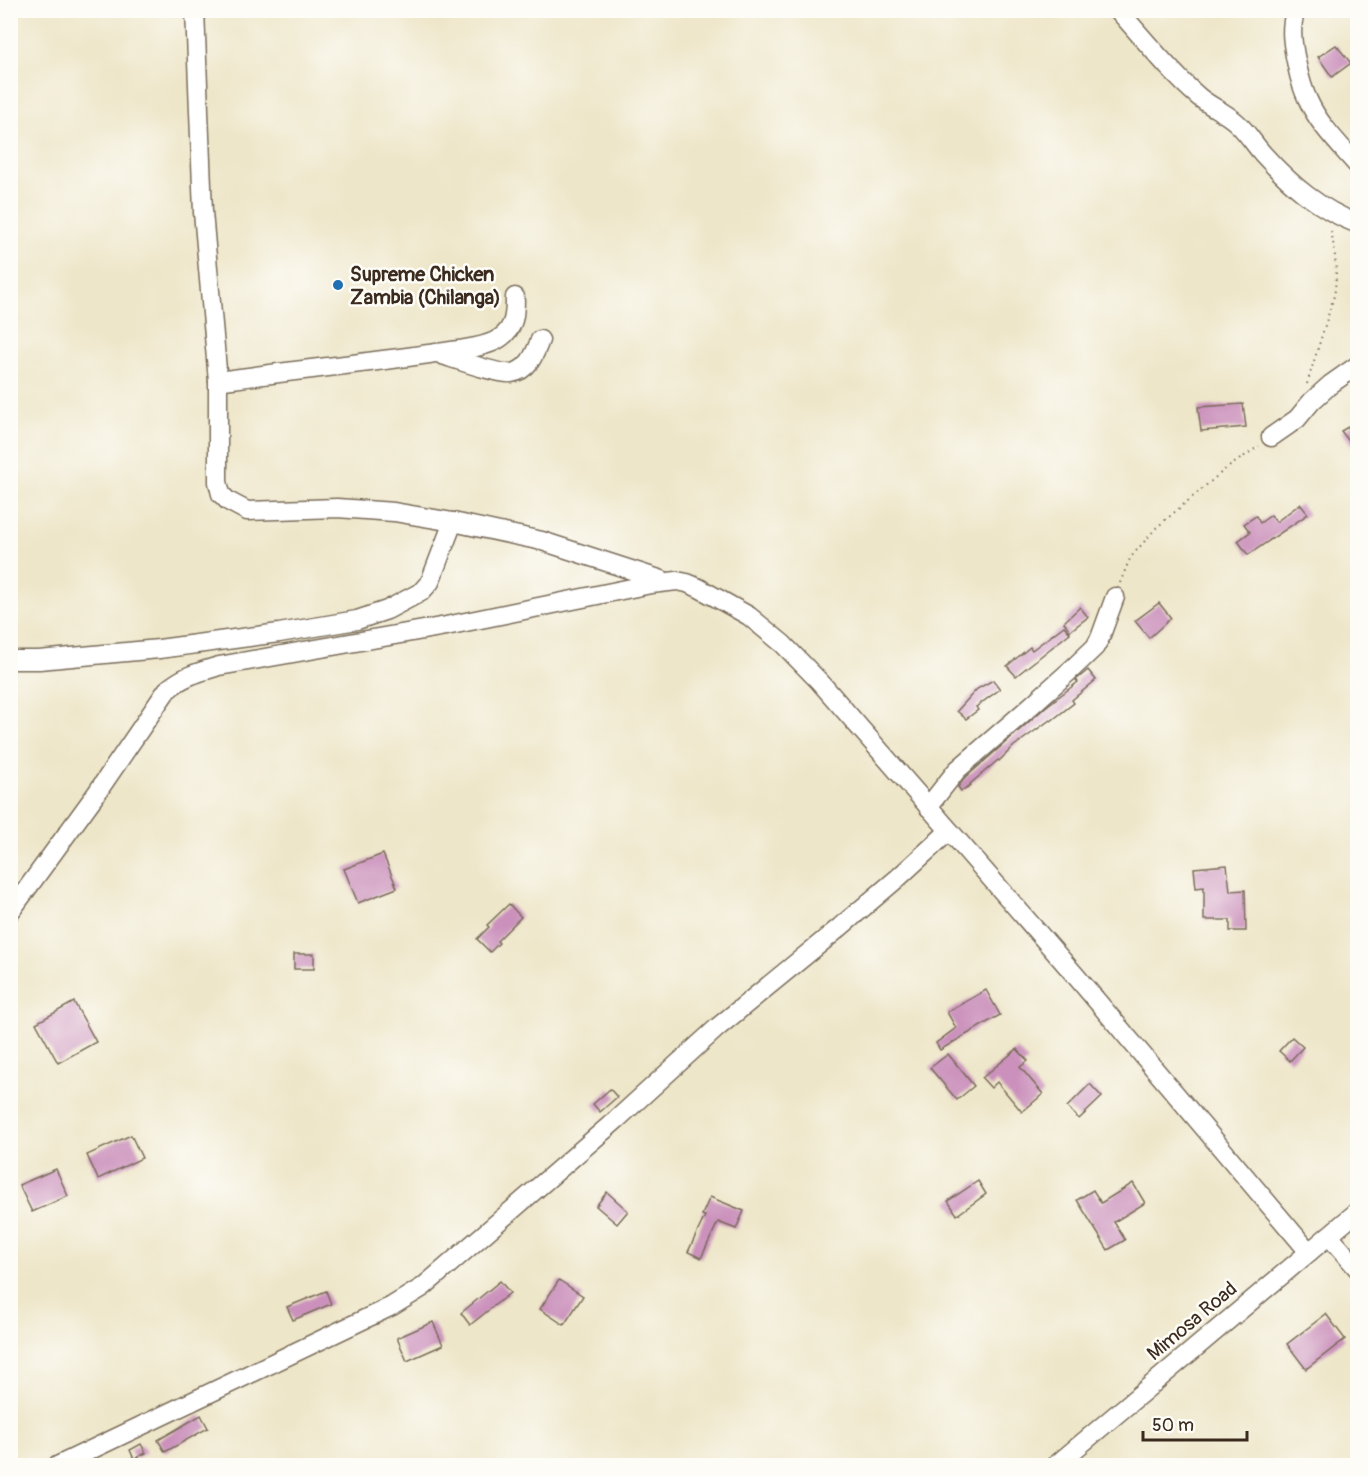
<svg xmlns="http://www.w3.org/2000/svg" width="1368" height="1476" viewBox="0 0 1368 1476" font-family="Pangolin,sans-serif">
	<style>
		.building { fill: #cb91bc }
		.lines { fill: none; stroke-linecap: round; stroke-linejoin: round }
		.minor-casing { stroke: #7a6c5a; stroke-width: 21 }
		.path { stroke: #7a6c5a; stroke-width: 2; stroke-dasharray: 1.5 4.5; stroke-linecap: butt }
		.minor { stroke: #fff; stroke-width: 18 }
		.poi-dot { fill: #1f6fb2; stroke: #fdfcf7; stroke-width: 2 }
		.labels { text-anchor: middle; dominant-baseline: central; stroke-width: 5; stroke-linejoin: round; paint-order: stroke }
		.poi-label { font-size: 20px; font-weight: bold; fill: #3b2a1e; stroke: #fdfcf7; text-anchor: start }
		.street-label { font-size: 20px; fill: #3b2a1e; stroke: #fdfcf7 }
	</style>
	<rect width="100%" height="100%" fill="#fdfcf7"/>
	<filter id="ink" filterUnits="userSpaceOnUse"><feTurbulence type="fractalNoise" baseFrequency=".0167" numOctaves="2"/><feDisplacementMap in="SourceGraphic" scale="12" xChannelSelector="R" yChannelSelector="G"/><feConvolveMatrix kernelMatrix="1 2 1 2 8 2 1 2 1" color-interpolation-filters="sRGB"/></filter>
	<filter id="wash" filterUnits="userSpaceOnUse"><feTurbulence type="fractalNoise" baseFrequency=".008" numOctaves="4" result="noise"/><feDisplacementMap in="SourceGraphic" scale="24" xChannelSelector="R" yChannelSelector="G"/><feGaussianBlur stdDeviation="1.35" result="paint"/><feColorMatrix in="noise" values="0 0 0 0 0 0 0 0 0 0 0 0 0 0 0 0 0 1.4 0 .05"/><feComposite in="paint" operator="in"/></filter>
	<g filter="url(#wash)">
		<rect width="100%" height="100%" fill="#eee6c9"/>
		<g id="blocks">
			<g class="building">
				<path d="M 1336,45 L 1351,63 L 1332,77 L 1318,57 Z"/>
				<path d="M 1243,404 L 1246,427 L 1201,431 L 1198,407 Z"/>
				<path d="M 1358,421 L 1358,453 L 1341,431 Z"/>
				<path d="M 1300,504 L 1308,514 L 1248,555 L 1238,541 L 1250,532 L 1244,524 L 1256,516 L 1260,523 L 1271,515 L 1276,522 Z"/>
				<path d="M 1159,603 L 1171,618 L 1149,638 L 1135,621 Z"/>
				<path d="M 1080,607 L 1088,617 L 1070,631 L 1064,622 Z"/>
				<path d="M 1064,626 L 1070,633 L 1016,676 L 1007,666 L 1030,647 L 1032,650 Z"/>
				<path d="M 1088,670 L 1096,680 L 1072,700 L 1074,703 L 1051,721 L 1050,720 L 1014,746 L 999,761 L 998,760 L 970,784 L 971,785 L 961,791 L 958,787 L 965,778 L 1048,705 L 1078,682 L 1076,680 Z"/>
				<path d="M 993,680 L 1000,689 L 976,707 L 978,710 L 966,719 L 957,711 L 977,689 Z"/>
				<path d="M 383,854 L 397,888 L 358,903 L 344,869 Z"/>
				<path d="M 1227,865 L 1230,891 L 1245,890 L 1246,931 L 1230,931 L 1230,920 L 1204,920 L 1204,887 L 1196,888 L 1194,868 Z"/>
				<path d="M 509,904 L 521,917 L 497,941 L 499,943 L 490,952 L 477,939 L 489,927 L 487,925 Z"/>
				<rect x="294" y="954" width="20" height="15"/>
				<path d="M 986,990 L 1000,1015 L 940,1050 L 936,1043 L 956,1028 L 947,1012 Z"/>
				<path d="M 74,1002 L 96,1042 L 58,1063 L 36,1023 Z"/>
				<path d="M 1292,1037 L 1303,1047 L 1290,1061 L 1279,1051 Z"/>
				<path d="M 1017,1049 L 1028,1061 L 1020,1067 L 1043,1094 L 1022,1112 L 997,1082 L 991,1088 L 982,1078 Z"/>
				<path d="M 948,1054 L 974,1086 L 957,1100 L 930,1068 Z"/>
				<path d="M 1090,1084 L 1102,1097 L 1079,1119 L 1067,1107 Z"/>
				<path d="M 610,1089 L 617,1097 L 600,1112 L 593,1104 Z"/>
				<path d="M 131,1135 L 142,1158 L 98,1179 L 87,1155 Z"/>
				<path d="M 56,1169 L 68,1196 L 32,1212 L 19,1185 Z"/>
				<path d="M 978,1181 L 986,1194 L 957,1215 L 948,1201 Z"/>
				<path d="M 1133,1183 L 1145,1203 L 1114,1222 L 1125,1240 L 1108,1250 L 1077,1200 L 1093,1190 L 1101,1203 Z"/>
				<path d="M 607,1192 L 628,1211 L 617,1224 L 596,1206 Z"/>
				<path d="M 710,1197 L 744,1211 L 736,1229 L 718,1222 L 701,1258 L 688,1252 L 705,1216 L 702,1215 Z"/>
				<path d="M 559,1280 L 583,1296 L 564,1325 L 540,1309 Z"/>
				<path d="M 500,1281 L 510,1293 L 470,1325 L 461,1313 Z"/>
				<path d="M 326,1291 L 331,1304 L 293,1320 L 287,1307 Z"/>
				<path d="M 1326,1314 L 1345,1339 L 1306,1369 L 1287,1344 Z"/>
				<path d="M 433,1322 L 443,1345 L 407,1361 L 397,1338 Z"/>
				<path d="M 201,1415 L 208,1428 L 165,1452 L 158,1440 Z"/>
				<path d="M 141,1444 L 146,1453 L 134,1459 L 130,1450 Z"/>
			</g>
		</g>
	</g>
	<g filter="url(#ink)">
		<use href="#blocks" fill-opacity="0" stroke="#7a6c5a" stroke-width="1.5"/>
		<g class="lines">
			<defs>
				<g id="minor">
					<path d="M 195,10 L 203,212 L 218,381 L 218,482 L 221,494 L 228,501 L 247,511 L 337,508 L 394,512 L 453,522 L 542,541 L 662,580"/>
					<path d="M 1118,10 C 1144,39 1170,72 1199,97 C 1211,107 1225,112 1237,123 C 1247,132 1254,144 1263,154 C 1291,185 1319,209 1358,224"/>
					<path d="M 1296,10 C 1290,26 1292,40 1295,56 C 1298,71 1301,86 1308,100 C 1319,125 1340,145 1358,166"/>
					<path d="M 442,355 C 455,359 500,375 511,373 C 528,371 535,354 540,340"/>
					<path d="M 218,381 C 288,371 359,364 429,354 C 448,351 485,349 500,338 C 515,328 515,313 515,297"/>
					<path d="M 1271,437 L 1297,419 L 1312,401 L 1331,384 L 1358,365"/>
					<path d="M 10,660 L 39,660 L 159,649 L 279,633 L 357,620 L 387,610 L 421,592 L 430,582 L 453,522"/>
					<path d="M 928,807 L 957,770 L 1024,712 L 1073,668 L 1095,647 L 1100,638 L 1115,597"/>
					<path d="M 10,912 L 96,794 L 167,690 C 183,676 199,672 219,666 L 446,626 L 651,584 L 677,581 L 687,583 L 699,588 L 749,616 L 783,644 L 820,682 L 1075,975 L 1309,1252"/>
					<path d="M 1329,1236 L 1358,1269"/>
					<path d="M 57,1466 L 392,1306 L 423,1287 L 616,1120 L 718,1027 L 839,928 L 899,877 L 949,831"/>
					<path d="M 1055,1466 L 1358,1211"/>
				</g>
			</defs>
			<use href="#minor" class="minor-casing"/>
			<g class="path">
				<path d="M 1307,384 L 1334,296 C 1338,273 1335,252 1331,230"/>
				<path d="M 1120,583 L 1128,563 L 1131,557 L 1156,528 L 1223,471 L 1259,446"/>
			</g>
			<use href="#minor" class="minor"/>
		</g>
	</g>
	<circle class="poi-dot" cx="338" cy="285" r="6"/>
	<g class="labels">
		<g class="poi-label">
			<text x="350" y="274">Supreme Chicken<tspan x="350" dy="23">Zambia (Chilanga)</tspan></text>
		</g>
		<g class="street-label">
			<text transform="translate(1192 1321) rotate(-40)">Mimosa Road</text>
		</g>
	</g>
	<rect width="1368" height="1476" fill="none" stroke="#fdfcf7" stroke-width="36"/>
	<path d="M1143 1431v9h104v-9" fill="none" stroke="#3b2a1e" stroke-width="3"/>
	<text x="1152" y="1431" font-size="18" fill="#3b2a1e" stroke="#fdfcf7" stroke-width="4.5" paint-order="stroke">50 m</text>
</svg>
